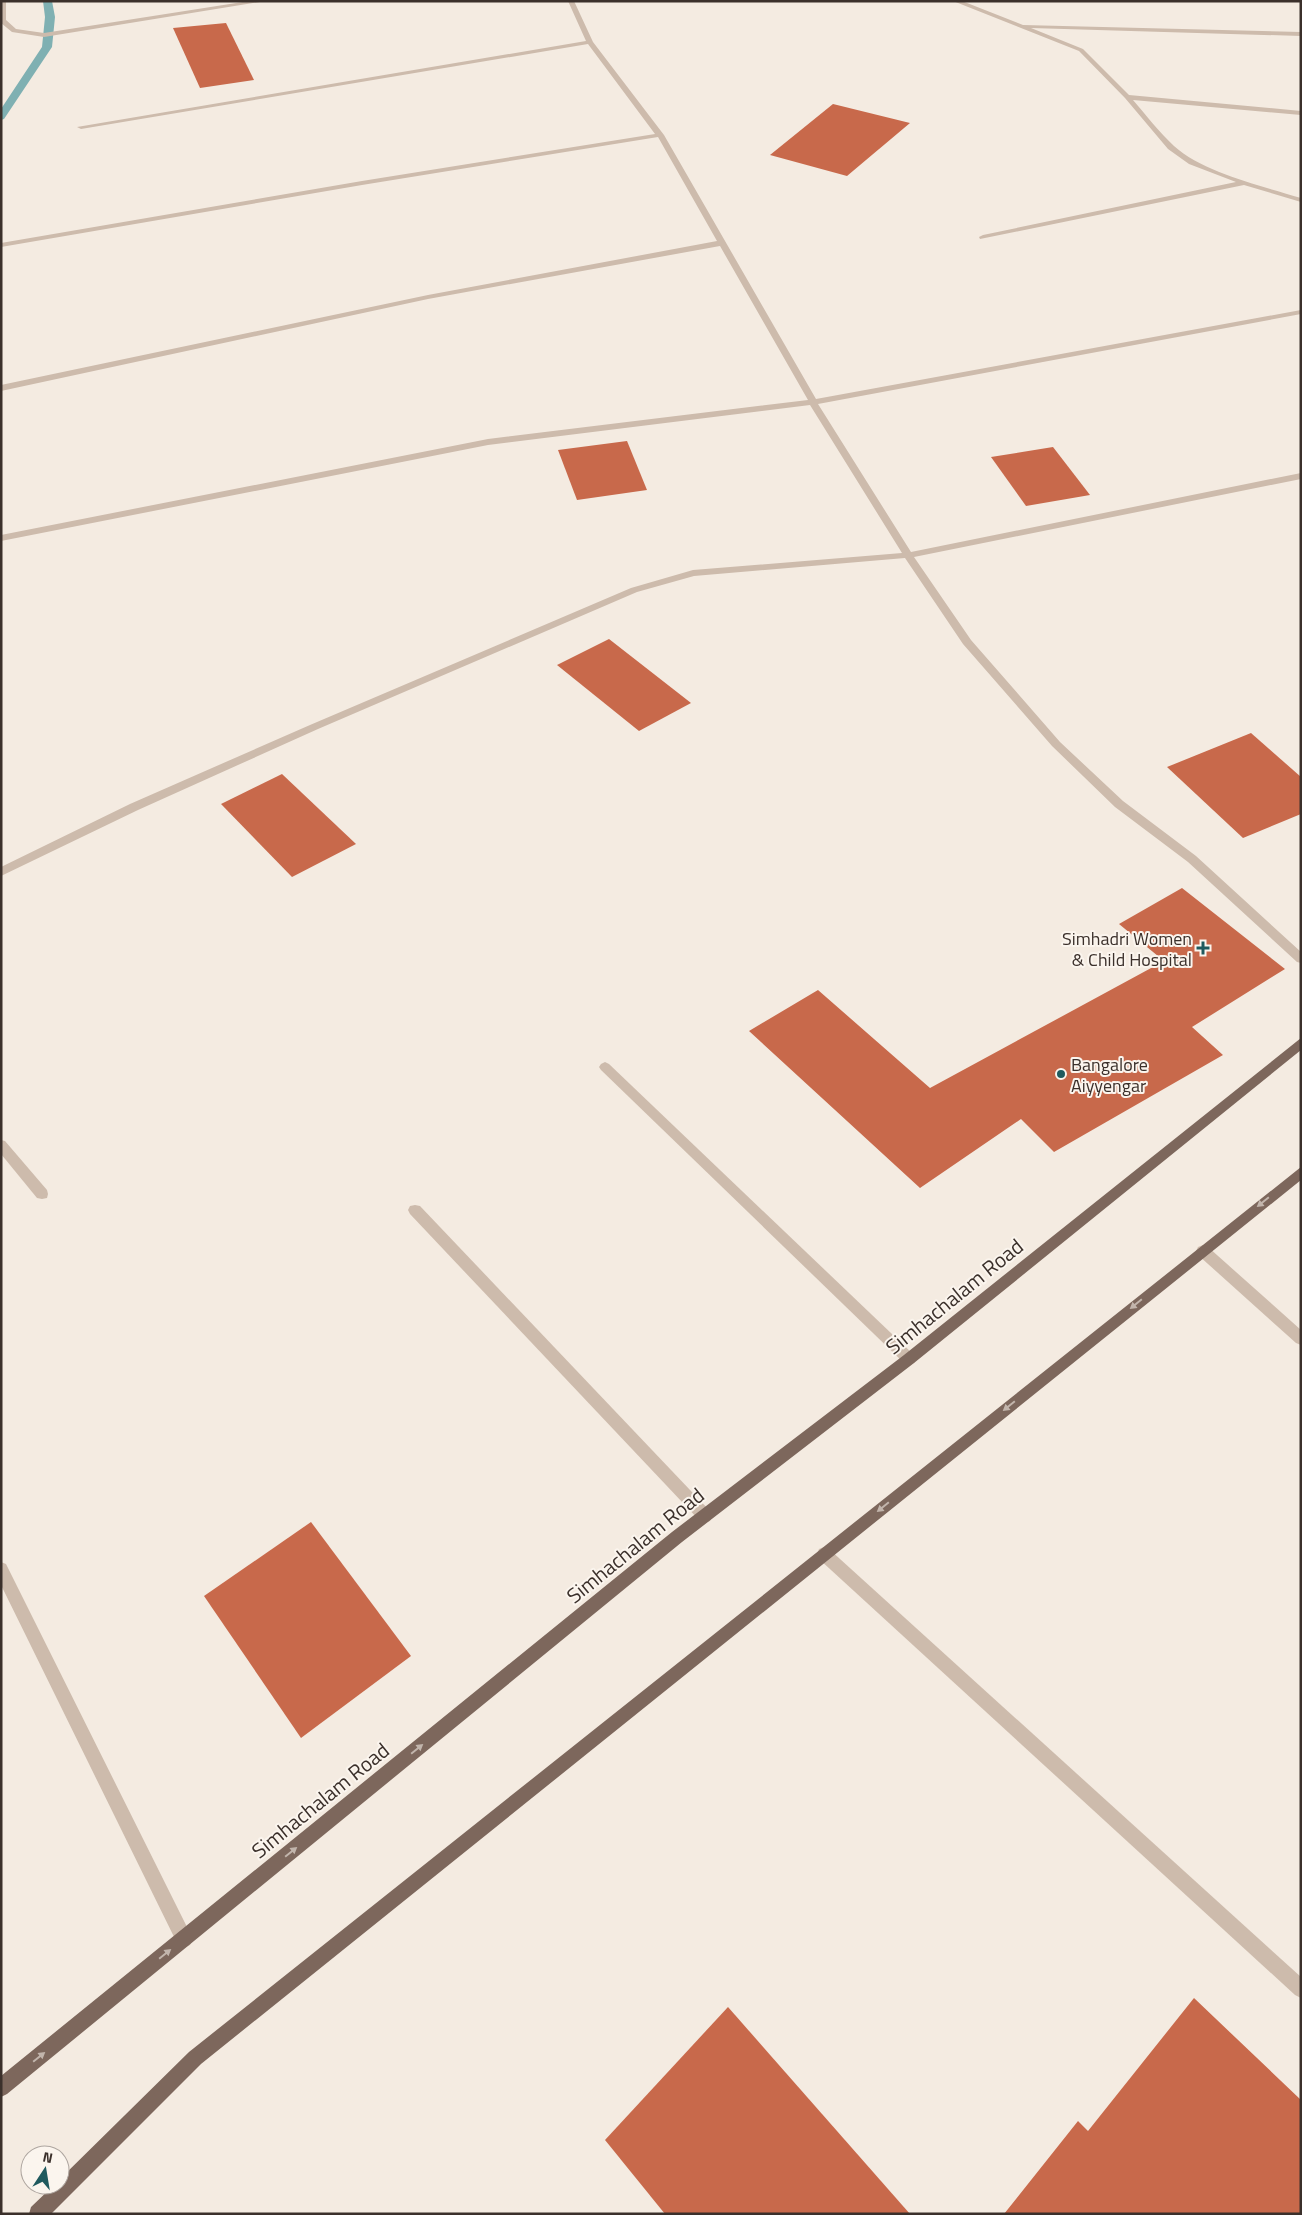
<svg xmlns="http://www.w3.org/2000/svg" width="1302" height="2215" viewBox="0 0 1302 2215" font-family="'Titillium Web',sans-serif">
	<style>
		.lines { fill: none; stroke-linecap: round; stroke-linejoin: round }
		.stream { fill: #7fb0b2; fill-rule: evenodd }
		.building { fill: #c8694b }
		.street { fill: #cdbbac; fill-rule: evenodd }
		.primary { fill: #7d675c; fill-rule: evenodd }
		.oneway { fill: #c2b5ac }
		.poi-dot { fill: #1f5a5e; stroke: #fbf5ee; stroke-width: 2 }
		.labels { text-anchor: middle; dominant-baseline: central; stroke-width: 4; stroke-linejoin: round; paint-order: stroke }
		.poi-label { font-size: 18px; fill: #3b302b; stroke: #fbf5ee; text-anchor: end }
		.near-street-label { font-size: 21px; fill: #3b302b; stroke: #fbf5ee }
	</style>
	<rect width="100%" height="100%" fill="#f4ebe1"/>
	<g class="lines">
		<path class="stream" d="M 43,1 L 52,1 L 55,17 L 52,47 L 4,119 L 1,120 L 1,109 L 42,47 L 45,17 Z"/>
	</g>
	<g class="building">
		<path d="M 226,23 L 254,80 L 200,88 L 173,28 Z"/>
		<path d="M 833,104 L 910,123 L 847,176 L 770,155 Z"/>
		<path d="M 627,441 L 647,490 L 577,500 L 558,450 Z"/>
		<path d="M 1053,447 L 1090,495 L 1026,506 L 991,457 Z"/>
		<path d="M 609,639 L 691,703 L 639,731 L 557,665 Z"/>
		<path d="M 1251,733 L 1301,777 L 1301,814 L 1243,838 L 1167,767 Z"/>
		<path d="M 282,774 L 356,844 L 292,877 L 221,804 Z"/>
		<path d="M 1182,888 L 1285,969 L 1192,1027 L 1223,1055 L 1054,1152 L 1021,1119 L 920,1188 L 749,1031 L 818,990 L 930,1088 L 1164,961 L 1119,924 Z"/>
		<path d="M 311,1522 L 411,1656 L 301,1738 L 204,1596 Z"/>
		<path d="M 1194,1998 L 1301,2100 L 1301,2214 L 1004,2214 L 1078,2121 L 1088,2131 Z"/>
		<path d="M 728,2007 L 910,2214 L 665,2214 L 605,2140 Z"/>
	</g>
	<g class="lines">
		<g class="street">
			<path d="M 1,1 L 6,1 L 6,20 L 16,29 L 44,33 L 249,1 L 266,1 L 44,37 L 12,32 L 1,23 Z"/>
			<path d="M 568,1 L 574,1 L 593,42 L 664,135 L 816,399 L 1301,310 L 1301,314 L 818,404 L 911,552 L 1301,473 L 1301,479 L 914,557 L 971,640 L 1060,742 L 1123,801 L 1196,856 L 1301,952 L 1301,963 L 1297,962 L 1188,862 L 1115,807 L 1052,746 L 963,644 L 905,558 L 694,576 L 637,592 L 318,729 L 138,810 L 1,876 L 1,867 L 130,804 L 310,725 L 631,588 L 693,570 L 902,553 L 810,405 L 488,445 L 1,541 L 1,535 L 488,439 L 808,400 L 720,246 L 428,299 L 1,391 L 1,385 L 428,295 L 717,241 L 658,137 L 362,185 L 1,247 L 1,243 L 362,181 L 655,134 L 588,44 L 81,129 L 77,127 L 586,41 Z"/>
			<path d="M 953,1 L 962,1 L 1023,25 L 1301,32 L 1301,36 L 1031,28 L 1083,49 L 1129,95 L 1301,111 L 1301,115 L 1133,100 C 1146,115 1159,132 1174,146 C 1204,173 1262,186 1301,198 L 1301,202 L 1244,185 L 980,239 L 979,237 L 983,235 L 1236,182 L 1189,164 L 1168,149 L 1125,98 L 1079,51 Z"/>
			<path d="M 605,1062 L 609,1064 L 914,1355 L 916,1359 L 914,1363 L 909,1365 L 904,1363 L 601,1070 L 599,1067 L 601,1064 Z"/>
			<path d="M 1,1140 L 5,1141 L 47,1190 L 48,1194 L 47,1198 L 42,1199 L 37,1198 L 1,1154 Z"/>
			<path d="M 415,1205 L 420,1206 L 710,1511 L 712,1516 L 710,1521 L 705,1523 L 700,1521 L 410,1214 L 408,1210 L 410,1206 Z"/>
			<path d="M 1203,1245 L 1208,1247 L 1301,1330 L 1301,1345 L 1296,1343 L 1198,1255 L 1196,1251 L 1198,1247 Z"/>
			<path d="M 824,1547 L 829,1549 L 1301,1977 L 1301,1998 L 1295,1995 L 819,1559 L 817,1554 L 819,1549 Z"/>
			<path d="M 1,1562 L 6,1564 L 190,1933 L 193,1939 L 190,1945 L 184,1948 L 178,1945 L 1,1585 Z"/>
		</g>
		<g class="primary">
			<path d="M 1301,1038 L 1301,1050 L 914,1363 L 682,1542 L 7,2094 L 1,2097 L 1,2076 L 672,1532 L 904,1355 Z"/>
			<path d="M 1301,1167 L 1301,1180 L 201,2064 L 51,2214 L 29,2214 L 31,2207 L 54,2185 L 60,2185 L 60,2179 L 189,2052 Z"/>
		</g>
	</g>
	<defs><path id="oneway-solid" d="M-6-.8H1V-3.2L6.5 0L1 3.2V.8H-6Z" transform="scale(1.25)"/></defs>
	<g class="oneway">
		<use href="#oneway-solid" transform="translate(1263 1202) rotate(141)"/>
		<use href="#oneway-solid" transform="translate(1136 1304) rotate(141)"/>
		<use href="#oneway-solid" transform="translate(1009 1406) rotate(141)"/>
		<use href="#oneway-solid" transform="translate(883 1507) rotate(141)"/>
		<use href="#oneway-solid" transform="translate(417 1749) rotate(-39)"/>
		<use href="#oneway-solid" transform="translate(291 1852) rotate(-39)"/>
		<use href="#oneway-solid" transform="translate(165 1954) rotate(-39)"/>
		<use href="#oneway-solid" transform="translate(39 2057) rotate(-39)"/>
	</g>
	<g class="poi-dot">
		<path d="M1200.5 940.5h5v5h5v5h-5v5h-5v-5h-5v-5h5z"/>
		<circle cx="1061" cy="1074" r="5"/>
	</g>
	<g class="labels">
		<g class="poi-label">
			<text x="1192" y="938">Simhadri Women<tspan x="1192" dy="21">&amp; Child Hospital</tspan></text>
			<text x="1071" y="1064" text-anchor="start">Bangalore<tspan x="1071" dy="21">Aiyyengar</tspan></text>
		</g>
		<g class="near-street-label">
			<text transform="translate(954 1296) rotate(-39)">Simhachalam Road</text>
			<text transform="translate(635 1545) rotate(-39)">Simhachalam Road</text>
			<text transform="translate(320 1800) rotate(-39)">Simhachalam Road</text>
		</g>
	</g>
	<rect width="1302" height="2215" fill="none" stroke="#3b302b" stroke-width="5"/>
	<g transform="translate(45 2170) rotate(12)"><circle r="24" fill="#fbf5ee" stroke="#aea6a0"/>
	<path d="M0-4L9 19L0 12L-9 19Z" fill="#1f5a5e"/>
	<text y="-8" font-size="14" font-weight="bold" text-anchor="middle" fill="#3b302b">N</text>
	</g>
</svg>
